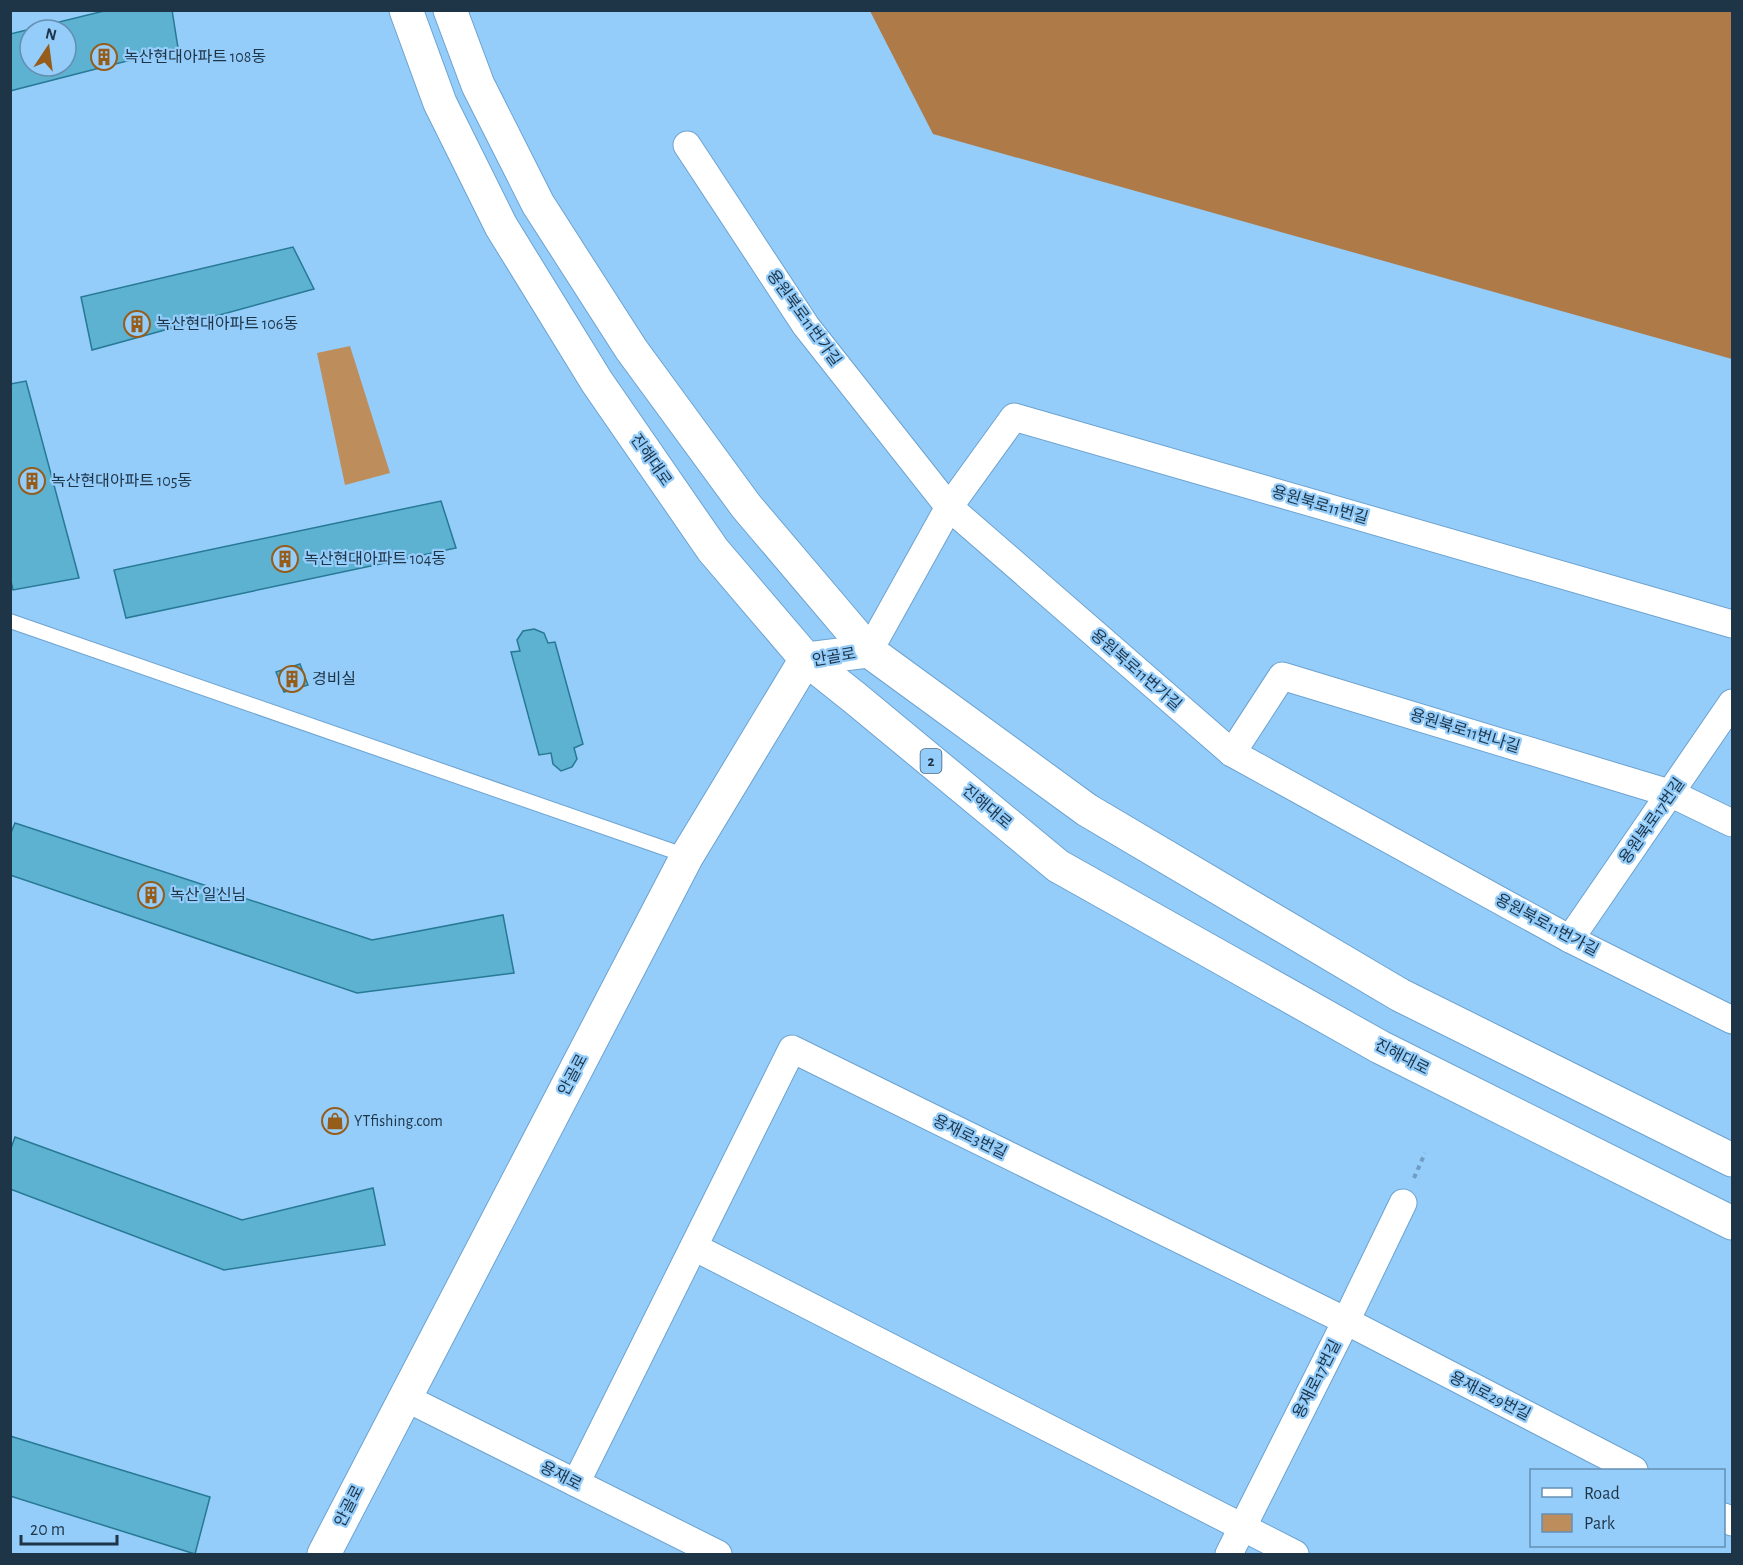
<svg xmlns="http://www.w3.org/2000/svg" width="1743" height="1565" viewBox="0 0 1743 1565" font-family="'Alegreya Sans','Noto Sans KR',sans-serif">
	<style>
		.green { fill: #be8d5c }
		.forest { fill: #ae7b48 }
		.building { fill: #5db1d1; stroke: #277994; stroke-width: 1.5; fill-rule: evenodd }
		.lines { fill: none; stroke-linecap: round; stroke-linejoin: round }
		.service-casing { stroke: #6da3cf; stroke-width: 16 }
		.minor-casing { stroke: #6da3cf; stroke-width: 29 }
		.secondary-casing { stroke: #6da3cf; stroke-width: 35 }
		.primary-casing { stroke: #6da3cf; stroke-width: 35 }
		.path { stroke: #709dc3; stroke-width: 4; stroke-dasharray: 4.5 4.5; stroke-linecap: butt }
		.service { stroke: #fff; stroke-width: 14 }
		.minor { stroke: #fff; stroke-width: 27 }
		.secondary { stroke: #fff; stroke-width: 33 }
		.primary { stroke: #fff; stroke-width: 33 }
		.labels { text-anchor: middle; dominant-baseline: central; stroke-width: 4.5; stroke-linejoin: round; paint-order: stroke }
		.shield { fill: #94ccfa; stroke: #41627d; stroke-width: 1.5 }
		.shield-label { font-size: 15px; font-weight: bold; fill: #1e3447 }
		.poi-label { font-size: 16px; fill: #1e3447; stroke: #94ccfa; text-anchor: start }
		.street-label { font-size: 16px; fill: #1e3447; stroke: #94ccfa }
	</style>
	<rect width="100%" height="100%" fill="#94ccfa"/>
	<path class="green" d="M 350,346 L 390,473 L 345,485 L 317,353 Z"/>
	<path class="forest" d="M 870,11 L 1732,11 L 1732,359 L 933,134 Z"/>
	<g class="building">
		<path d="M 108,10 L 172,10 L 178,48 L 10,91 L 10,34 ZM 30,30 L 66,30 L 66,66 L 30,66 Z"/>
		<path d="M 293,247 L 314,289 L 92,350 L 81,297 Z"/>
		<path d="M 26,381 L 79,578 L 13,590 L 10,577 L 10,384 Z"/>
		<path d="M 441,501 L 456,548 L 126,618 L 114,570 Z"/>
		<path d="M 534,629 L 544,633 L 548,643 L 555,642 L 583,744 L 574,748 L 577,759 L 572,767 L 561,771 L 553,764 L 551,753 L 539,755 L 511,652 L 520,651 L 517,640 L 523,631 Z"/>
		<path d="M 300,664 L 308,685 L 284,692 L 276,672 Z"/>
		<path d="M 15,823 L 372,940 L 503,915 L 514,973 L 357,993 L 10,875 L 10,835 Z"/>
		<path d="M 15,1137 L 242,1220 L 373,1188 L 385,1245 L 224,1270 L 10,1189 L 10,1151 Z"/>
		<path d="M 10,1436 L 210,1497 L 195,1554 L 10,1496 Z"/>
	</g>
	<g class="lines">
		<defs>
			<path id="service" d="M 10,621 L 687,856"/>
			<g id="minor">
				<path d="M 687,145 L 806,326 L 949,507 L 1232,753 L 1570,939 L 1732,1020"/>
				<path d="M 869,651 L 949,507 L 1014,417 L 1732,624"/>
				<path d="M 1232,753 L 1282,676 L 1672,794 L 1732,823"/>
				<path d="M 1570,939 L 1732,703"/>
				<path d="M 694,1247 L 1295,1554"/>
				<path d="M 404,1397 L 718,1554"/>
				<path d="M 576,1483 L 792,1049 L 1346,1321 L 1634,1470"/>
				<path d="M 1724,1517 L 1732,1522"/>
				<path d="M 1229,1554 L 1346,1321 L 1403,1203"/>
			</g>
			<path id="secondary" d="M 324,1554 L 687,856 L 806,659 L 869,651"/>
			<g id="primary">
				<path d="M 406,10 L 440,103 L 501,226 L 597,382 L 713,550 L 806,659 L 855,698 L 1058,866 L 1380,1047 L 1732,1223"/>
				<path d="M 450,10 L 478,85 L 538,204 L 631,349 L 746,506 L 869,651 L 1087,810 L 1400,995 L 1732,1160"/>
			</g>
		</defs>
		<use href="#service" class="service-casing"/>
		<use href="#minor" class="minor-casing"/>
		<use href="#secondary" class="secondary-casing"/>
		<use href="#primary" class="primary-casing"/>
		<path class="path" d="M 1414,1178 L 1425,1153"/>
		<use href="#service" class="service"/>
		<use href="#minor" class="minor"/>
		<use href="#secondary" class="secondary"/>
		<use href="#primary" class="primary"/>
	</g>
	<defs>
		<symbol id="building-ring" viewBox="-11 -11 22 22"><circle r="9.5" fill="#94ccfa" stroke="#965c19" stroke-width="1.5"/><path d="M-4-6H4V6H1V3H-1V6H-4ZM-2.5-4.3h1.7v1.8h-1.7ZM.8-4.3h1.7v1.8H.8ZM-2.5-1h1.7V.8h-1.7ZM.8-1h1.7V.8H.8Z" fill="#965c19"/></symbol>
		<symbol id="shop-ring" viewBox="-11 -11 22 22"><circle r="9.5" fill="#94ccfa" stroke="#965c19" stroke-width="1.5"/><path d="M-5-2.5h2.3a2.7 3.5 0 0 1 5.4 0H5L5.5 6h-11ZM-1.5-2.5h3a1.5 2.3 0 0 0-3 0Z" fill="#965c19"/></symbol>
	</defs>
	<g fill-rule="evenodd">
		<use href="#building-ring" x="89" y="42" width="30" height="30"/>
		<use href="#building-ring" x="122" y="309" width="30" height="30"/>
		<use href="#building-ring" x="17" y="466" width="30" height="30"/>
		<use href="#building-ring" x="270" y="544" width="30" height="30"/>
		<use href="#building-ring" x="277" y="664" width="30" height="30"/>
		<use href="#building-ring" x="136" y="880" width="30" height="30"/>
		<use href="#shop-ring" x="320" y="1106" width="30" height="30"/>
	</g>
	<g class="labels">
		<rect class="shield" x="920.5" y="749" width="21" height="24" rx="4.5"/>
		<g class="shield-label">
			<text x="931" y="761">2</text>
		</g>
		<g class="poi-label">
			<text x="124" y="57">녹산현대아파트 108동</text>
			<text x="156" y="324">녹산현대아파트 106동</text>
			<text x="51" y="481">녹산현대아파트 105동</text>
			<text x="304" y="559">녹산현대아파트 104동</text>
			<text x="312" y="679">경비실</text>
			<text x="170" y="895">녹산 일신님</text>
			<text x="354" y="1121">YTfishing.com</text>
		</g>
		<g class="street-label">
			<text transform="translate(804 318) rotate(54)">용원북로11번가길</text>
			<text transform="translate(651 460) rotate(55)">진해대로</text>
			<text transform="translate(1320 505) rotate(16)">용원북로11번길</text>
			<text transform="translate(834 657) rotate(-10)">안골로</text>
			<text transform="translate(1136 670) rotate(41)">용원북로11번가길</text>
			<text transform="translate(1465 731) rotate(17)">용원북로11번나길</text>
			<text transform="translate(987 807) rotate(40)">진해대로</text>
			<text transform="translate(1652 821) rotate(-55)">용원북로17번길</text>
			<text transform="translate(1547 925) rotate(28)">용원북로11번가길</text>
			<text transform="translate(1402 1057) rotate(27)">진해대로</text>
			<text transform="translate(573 1075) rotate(-62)">안골로</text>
			<text transform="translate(970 1137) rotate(26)">용재로3번길</text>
			<text transform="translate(1317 1379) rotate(-63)">용재로17번길</text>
			<text transform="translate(1490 1396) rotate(27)">용재로29번길</text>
			<text transform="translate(561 1476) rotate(27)">용재로</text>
			<text transform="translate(349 1506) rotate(-63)">안골로</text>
		</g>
	</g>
	<rect width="1743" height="1565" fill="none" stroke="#1e3447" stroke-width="24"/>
	<rect x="1530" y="1469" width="195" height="78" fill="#94ccfa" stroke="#658fb2" stroke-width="1.5"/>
	<rect x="1542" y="1488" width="30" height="9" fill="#ffffff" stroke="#658fb2" stroke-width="1.5"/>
	<text x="1584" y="1499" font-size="18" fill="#1e3447">Road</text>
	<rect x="1542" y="1514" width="30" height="18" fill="#be8d5c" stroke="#658fb2" stroke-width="1.5"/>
	<text x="1584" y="1529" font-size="18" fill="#1e3447">Park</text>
	<g transform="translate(48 48) rotate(13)"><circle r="28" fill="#94ccfa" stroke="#658fb2" stroke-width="1.5"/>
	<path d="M0-4.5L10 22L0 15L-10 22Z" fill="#965c19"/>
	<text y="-9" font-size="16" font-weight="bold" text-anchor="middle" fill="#1e3447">N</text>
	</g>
	<path d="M21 1535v9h96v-9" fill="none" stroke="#1e3447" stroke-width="3"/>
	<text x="30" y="1535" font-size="18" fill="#1e3447" stroke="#94ccfa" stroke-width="4.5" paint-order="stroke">20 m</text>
</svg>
